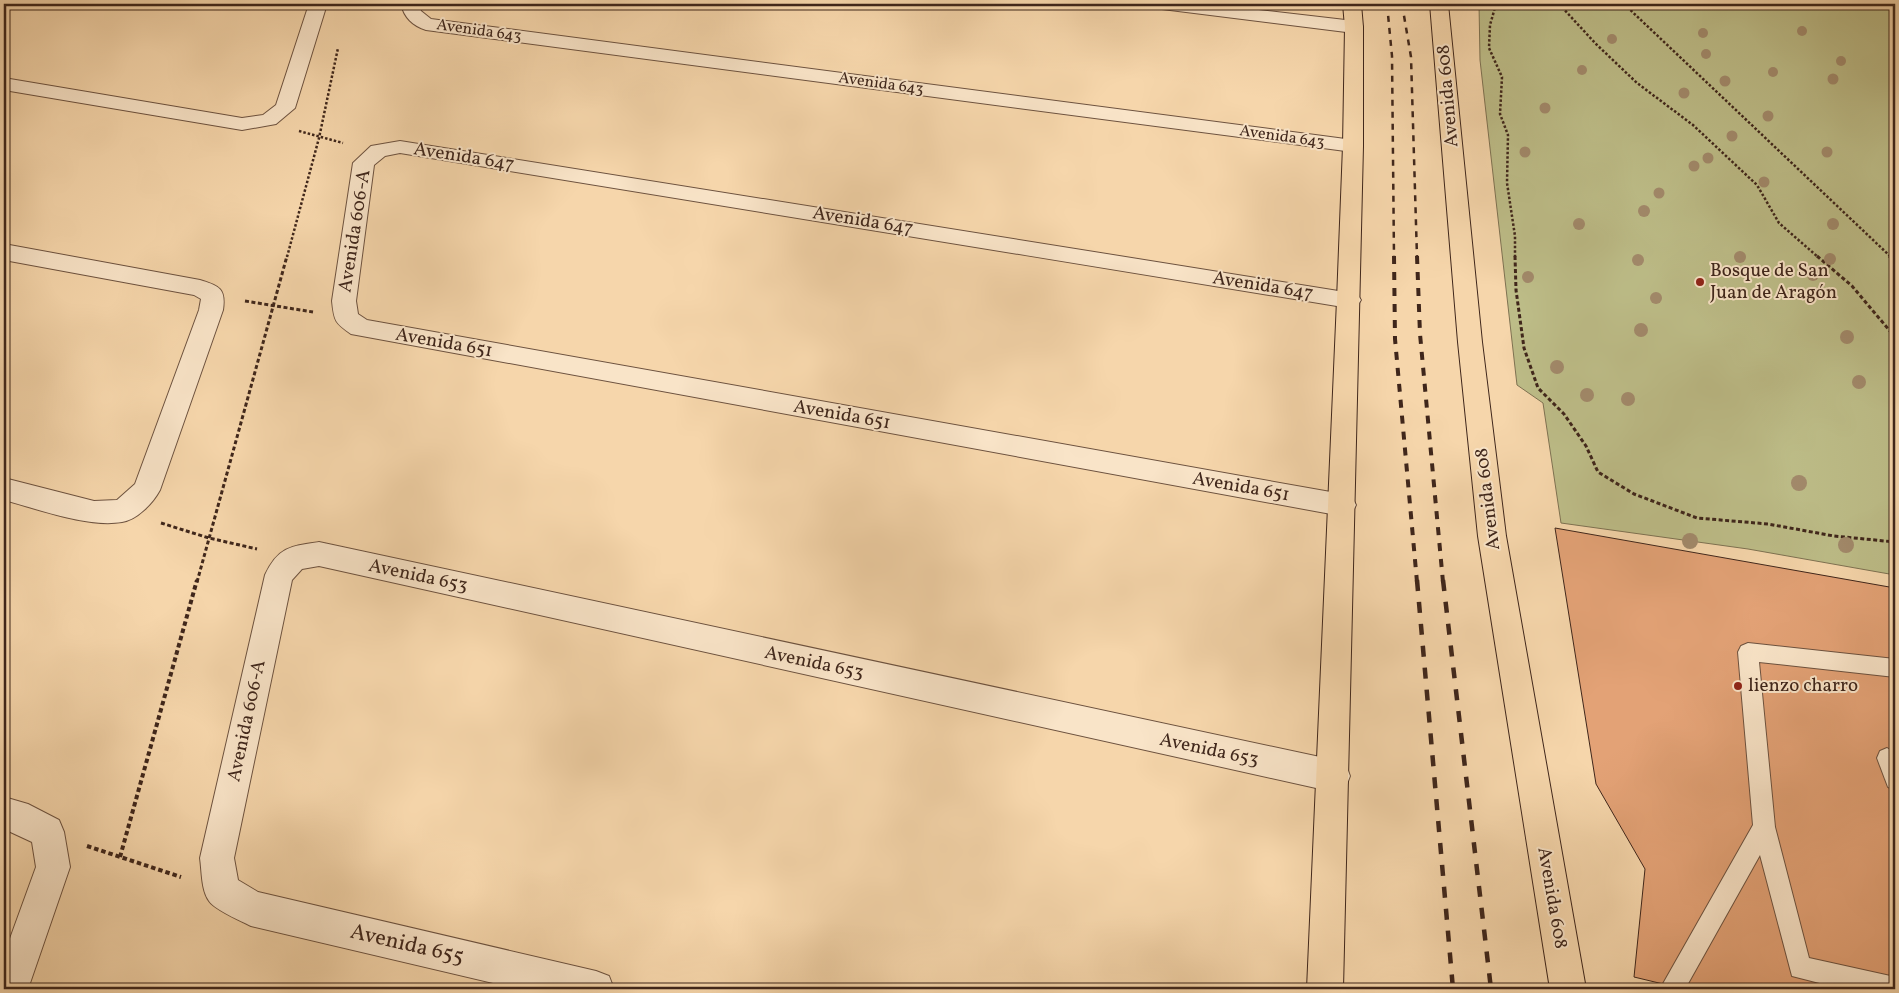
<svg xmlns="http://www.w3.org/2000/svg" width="1899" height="993" viewBox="0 0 1899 993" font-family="Vollkorn,serif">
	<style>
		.green { fill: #bdbd88; stroke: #7e7252 }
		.building { fill: #e3a276; stroke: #3f261b }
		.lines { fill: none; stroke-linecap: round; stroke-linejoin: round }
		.lane-casing { stroke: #6d523f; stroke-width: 2 }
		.street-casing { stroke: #6d523f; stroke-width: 2 }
		.highway-casing { stroke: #3f261b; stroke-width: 2 }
		.path-far2 { stroke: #3f261b; stroke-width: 2.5; stroke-dasharray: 2.5 2; stroke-linecap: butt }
		.path-far1 { stroke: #3f261b; stroke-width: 3; stroke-dasharray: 4 2.5; stroke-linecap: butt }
		.path { stroke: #3f261b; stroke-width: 4; stroke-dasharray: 4.5 3; stroke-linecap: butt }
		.lane { fill: #f9e4c8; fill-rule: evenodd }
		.street { fill: #f9e4c8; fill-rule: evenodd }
		.highway { fill: #f6d6ab; fill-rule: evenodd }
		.rail-far2 { stroke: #3f261b; stroke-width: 2.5; stroke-dasharray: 6 6; stroke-linecap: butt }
		.rail-far1 { stroke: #3f261b; stroke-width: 4; stroke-dasharray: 8 8; stroke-linecap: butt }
		.rail { stroke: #3f261b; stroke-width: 4.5; stroke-dasharray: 11 11; stroke-linecap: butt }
		.tree { fill: #a28a6b }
		.poi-dot { fill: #8f2418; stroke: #f9e4c8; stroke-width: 2 }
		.labels { text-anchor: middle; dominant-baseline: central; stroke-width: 4; stroke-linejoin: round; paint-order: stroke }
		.far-street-label { font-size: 16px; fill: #3f261b; stroke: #f9e4c8 }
		.street-label { font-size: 19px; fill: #3f261b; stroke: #f9e4c8 }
		.poi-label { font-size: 19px; fill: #3f261b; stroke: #f9e4c8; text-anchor: start }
		.near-street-label { font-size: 22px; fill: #3f261b; stroke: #f9e4c8 }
	</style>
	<rect width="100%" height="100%" fill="#f6d6ab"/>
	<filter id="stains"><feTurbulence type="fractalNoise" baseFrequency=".004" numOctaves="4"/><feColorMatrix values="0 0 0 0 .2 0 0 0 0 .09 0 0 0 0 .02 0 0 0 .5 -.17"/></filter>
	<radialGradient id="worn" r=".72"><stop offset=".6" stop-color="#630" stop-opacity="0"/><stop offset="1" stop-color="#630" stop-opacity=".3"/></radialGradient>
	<path class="green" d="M 1479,4 L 1895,4 L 1895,575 L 1748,549 L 1561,523 L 1543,403 L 1517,385 L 1480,60 Z"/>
	<path class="building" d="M 1555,528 L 1895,588 L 1895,989 L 1684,989 L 1634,977 L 1645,869 L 1596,784 Z"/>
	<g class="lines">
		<defs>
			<g id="lane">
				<path d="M 1748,643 L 1895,659 L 1895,677 L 1759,662 L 1775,827 L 1809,958 L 1895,977 L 1895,989 L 1843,989 L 1792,976 L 1760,855 L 1685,989 L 1660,989 L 1753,825 L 1738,652 L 1741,646 Z"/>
				<path d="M 1887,748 L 1895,753 L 1895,790 L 1888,787 L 1877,758 L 1880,751 Z"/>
			</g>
			<g id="street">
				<path d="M 309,4 L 327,4 L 295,108 L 276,124 L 242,130 L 4,90 L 4,78 L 242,118 L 263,115 L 276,105 Z"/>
				<path d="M 401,4 L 419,4 L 421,11 L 431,19 L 1353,140 L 1360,141 L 1363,146 L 1360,151 L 1353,152 L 426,30 C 413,26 404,17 401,4 Z"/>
				<path d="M 1153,4 L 1206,4 L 1354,21 L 1361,23 L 1363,27 L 1361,31 L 1354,33 L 1162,9 L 1156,8 Z"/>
				<path d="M 400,141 L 1357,294 L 1361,300 L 1357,306 L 1349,308 L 400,153 L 385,156 L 374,165 L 356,301 L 358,314 L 367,320 L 1342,494 L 1352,497 L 1356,505 L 1352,513 L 1342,516 L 351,334 C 335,323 334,321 332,301 L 353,163 L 371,146 Z"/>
				<path d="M 4,244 L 200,280 C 220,286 226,289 223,310 L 160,490 C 153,503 137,520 122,522 C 88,528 38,509 4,500 L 4,478 L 94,501 L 117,500 L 135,484 L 199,310 L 201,299 L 194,295 L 4,260 Z"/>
				<path d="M 319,542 L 1334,760 L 1346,765 L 1350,776 L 1346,787 L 1334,792 L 319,566 L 302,569 L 292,580 L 234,858 L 238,880 L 258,892 L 596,971 L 609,976 L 614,989 L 519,989 L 251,926 C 241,921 215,910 209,901 C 201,890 202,871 200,858 L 265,575 C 278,547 291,546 319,542 Z"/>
				<path d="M 4,797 L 28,804 L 59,820 L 64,832 L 70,867 L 28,989 L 4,989 L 4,955 L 36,867 L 32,842 L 4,829 Z"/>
			</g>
			<g id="highway">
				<path d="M 1343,4 L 1361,4 L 1363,27 L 1363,146 L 1343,989 L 1307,989 L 1337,300 L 1343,146 L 1345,27 Z"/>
				<path d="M 1430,4 L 1448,4 L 1482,342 L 1506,536 L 1586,989 L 1550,989 L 1478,536 L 1458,342 Z"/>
			</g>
		</defs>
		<use href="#lane" class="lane-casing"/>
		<use href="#street" class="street-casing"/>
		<use href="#highway" class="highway-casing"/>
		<g class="path-far2">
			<path d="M 349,4 L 382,8"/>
			<path d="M 1496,4 L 1490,25 L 1489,48 L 1502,77 L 1500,114 L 1508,135 L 1507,183 L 1515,236 L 1515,257"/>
			<path d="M 1559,4 L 1596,44 L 1637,83 L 1693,125 L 1757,185 L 1779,223 L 1818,257"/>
			<path d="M 1624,4 L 1891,257"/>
			<path d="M 299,131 L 343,143"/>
			<path d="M 287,257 L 319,138 L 338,48"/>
		</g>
		<g class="path-far1">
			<path d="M 1515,256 L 1516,290 L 1524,348 L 1538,388 L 1564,414 L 1586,446 L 1598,472 L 1634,494 L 1697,518 L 1768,524 L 1834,536 L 1895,542"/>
			<path d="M 1817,256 L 1852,286 L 1895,337"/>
			<path d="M 1889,256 L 1895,261"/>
			<path d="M 245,301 L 313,312"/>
			<path d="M 161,523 L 209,538 L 257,549"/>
			<path d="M 197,582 L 287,256"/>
		</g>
		<g class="path">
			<path d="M 87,846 L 181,877"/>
			<path d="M 120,857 L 197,580"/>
		</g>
		<use href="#lane" class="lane"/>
		<use href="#street" class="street"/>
		<use href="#highway" class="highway"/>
		<g class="rail-far2">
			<path d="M 1387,4 L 1392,56 L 1394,257"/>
			<path d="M 1402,4 L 1411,57 L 1417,257"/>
		</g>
		<g class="rail-far1">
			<path d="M 1394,256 L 1395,339 L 1417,582"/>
			<path d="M 1417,256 L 1420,334 L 1443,582"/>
		</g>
		<g class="rail">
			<path d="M 1417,580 L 1453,989"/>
			<path d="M 1443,580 L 1491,989"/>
		</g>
	</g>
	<g class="tree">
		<circle cx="1802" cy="31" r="5"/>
		<circle cx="1703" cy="33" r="5"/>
		<circle cx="1612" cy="39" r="5"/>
		<circle cx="1706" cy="54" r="5"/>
		<circle cx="1841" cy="61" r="5"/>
		<circle cx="1582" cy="70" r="5"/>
		<circle cx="1773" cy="72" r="5"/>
		<circle cx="1833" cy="79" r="5.5"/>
		<circle cx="1725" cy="81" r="5.5"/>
		<circle cx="1684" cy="93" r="5.5"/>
		<circle cx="1545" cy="108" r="5.5"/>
		<circle cx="1768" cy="116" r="5.5"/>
		<circle cx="1732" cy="136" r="5.5"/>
		<circle cx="1525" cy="152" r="5.5"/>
		<circle cx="1827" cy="152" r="5.5"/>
		<circle cx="1708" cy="158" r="5.5"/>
		<circle cx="1694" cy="166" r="5.5"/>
		<circle cx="1764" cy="182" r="5.5"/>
		<circle cx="1659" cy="193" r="5.5"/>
		<circle cx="1644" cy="211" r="6"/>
		<circle cx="1579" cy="224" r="6"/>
		<circle cx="1833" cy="224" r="6"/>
		<circle cx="1740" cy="257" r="6"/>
		<circle cx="1830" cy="259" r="6"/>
		<circle cx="1638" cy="260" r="6"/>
		<circle cx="1813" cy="275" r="6"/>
		<circle cx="1528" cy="277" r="6"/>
		<circle cx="1656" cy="298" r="6"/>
		<circle cx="1641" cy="330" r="7"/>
		<circle cx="1847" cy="337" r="7"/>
		<circle cx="1557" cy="367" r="7"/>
		<circle cx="1859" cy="382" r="7"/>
		<circle cx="1587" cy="395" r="7"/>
		<circle cx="1628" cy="399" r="7"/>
		<circle cx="1799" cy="483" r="8"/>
		<circle cx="1690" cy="541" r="8"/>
		<circle cx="1846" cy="545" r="8"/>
	</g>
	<g class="poi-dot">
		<circle cx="1700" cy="282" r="5"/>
		<circle cx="1738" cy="686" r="5"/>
	</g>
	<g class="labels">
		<g class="far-street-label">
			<text transform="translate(479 31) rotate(8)">Avenida 643</text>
			<text transform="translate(881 84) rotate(8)">Avenida 643</text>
			<text transform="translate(1282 137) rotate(8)">Avenida 643</text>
		</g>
		<g class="street-label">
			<text transform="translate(1448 96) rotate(-95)">Avenida 608</text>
			<text transform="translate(464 157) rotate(9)">Avenida 647</text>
			<text transform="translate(863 221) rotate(9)">Avenida 647</text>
			<text transform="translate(355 231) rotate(-81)">Avenida 606-A</text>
			<text transform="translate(1263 286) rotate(9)">Avenida 647</text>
			<text transform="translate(444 343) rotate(10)">Avenida 651</text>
			<text transform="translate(842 415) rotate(10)">Avenida 651</text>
			<text transform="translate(1241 487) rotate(10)">Avenida 651</text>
			<text transform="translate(1488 499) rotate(-97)">Avenida 608</text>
			<text transform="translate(418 576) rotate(12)">Avenida 653</text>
			<text transform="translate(814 663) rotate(12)">Avenida 653</text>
			<text transform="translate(247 721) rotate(-78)">Avenida 606-A</text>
			<text transform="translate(1209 750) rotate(12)">Avenida 653</text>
			<text transform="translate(1552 898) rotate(80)">Avenida 608</text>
		</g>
		<g class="poi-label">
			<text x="1710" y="271">Bosque de San<tspan x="1710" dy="22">Juan de Aragón</tspan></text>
			<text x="1748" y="686">lienzo charro</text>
		</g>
		<g class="near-street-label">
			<text transform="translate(407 945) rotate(13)">Avenida 655</text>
		</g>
	</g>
	<rect width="1899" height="993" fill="none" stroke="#f6d6ab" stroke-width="20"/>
	<rect x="5" y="5" width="1889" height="983" fill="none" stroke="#3f261b" stroke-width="2.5"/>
	<rect x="10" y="10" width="1879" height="973" fill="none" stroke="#3f261b"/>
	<rect width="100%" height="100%" filter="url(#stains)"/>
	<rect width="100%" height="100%" fill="url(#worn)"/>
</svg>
